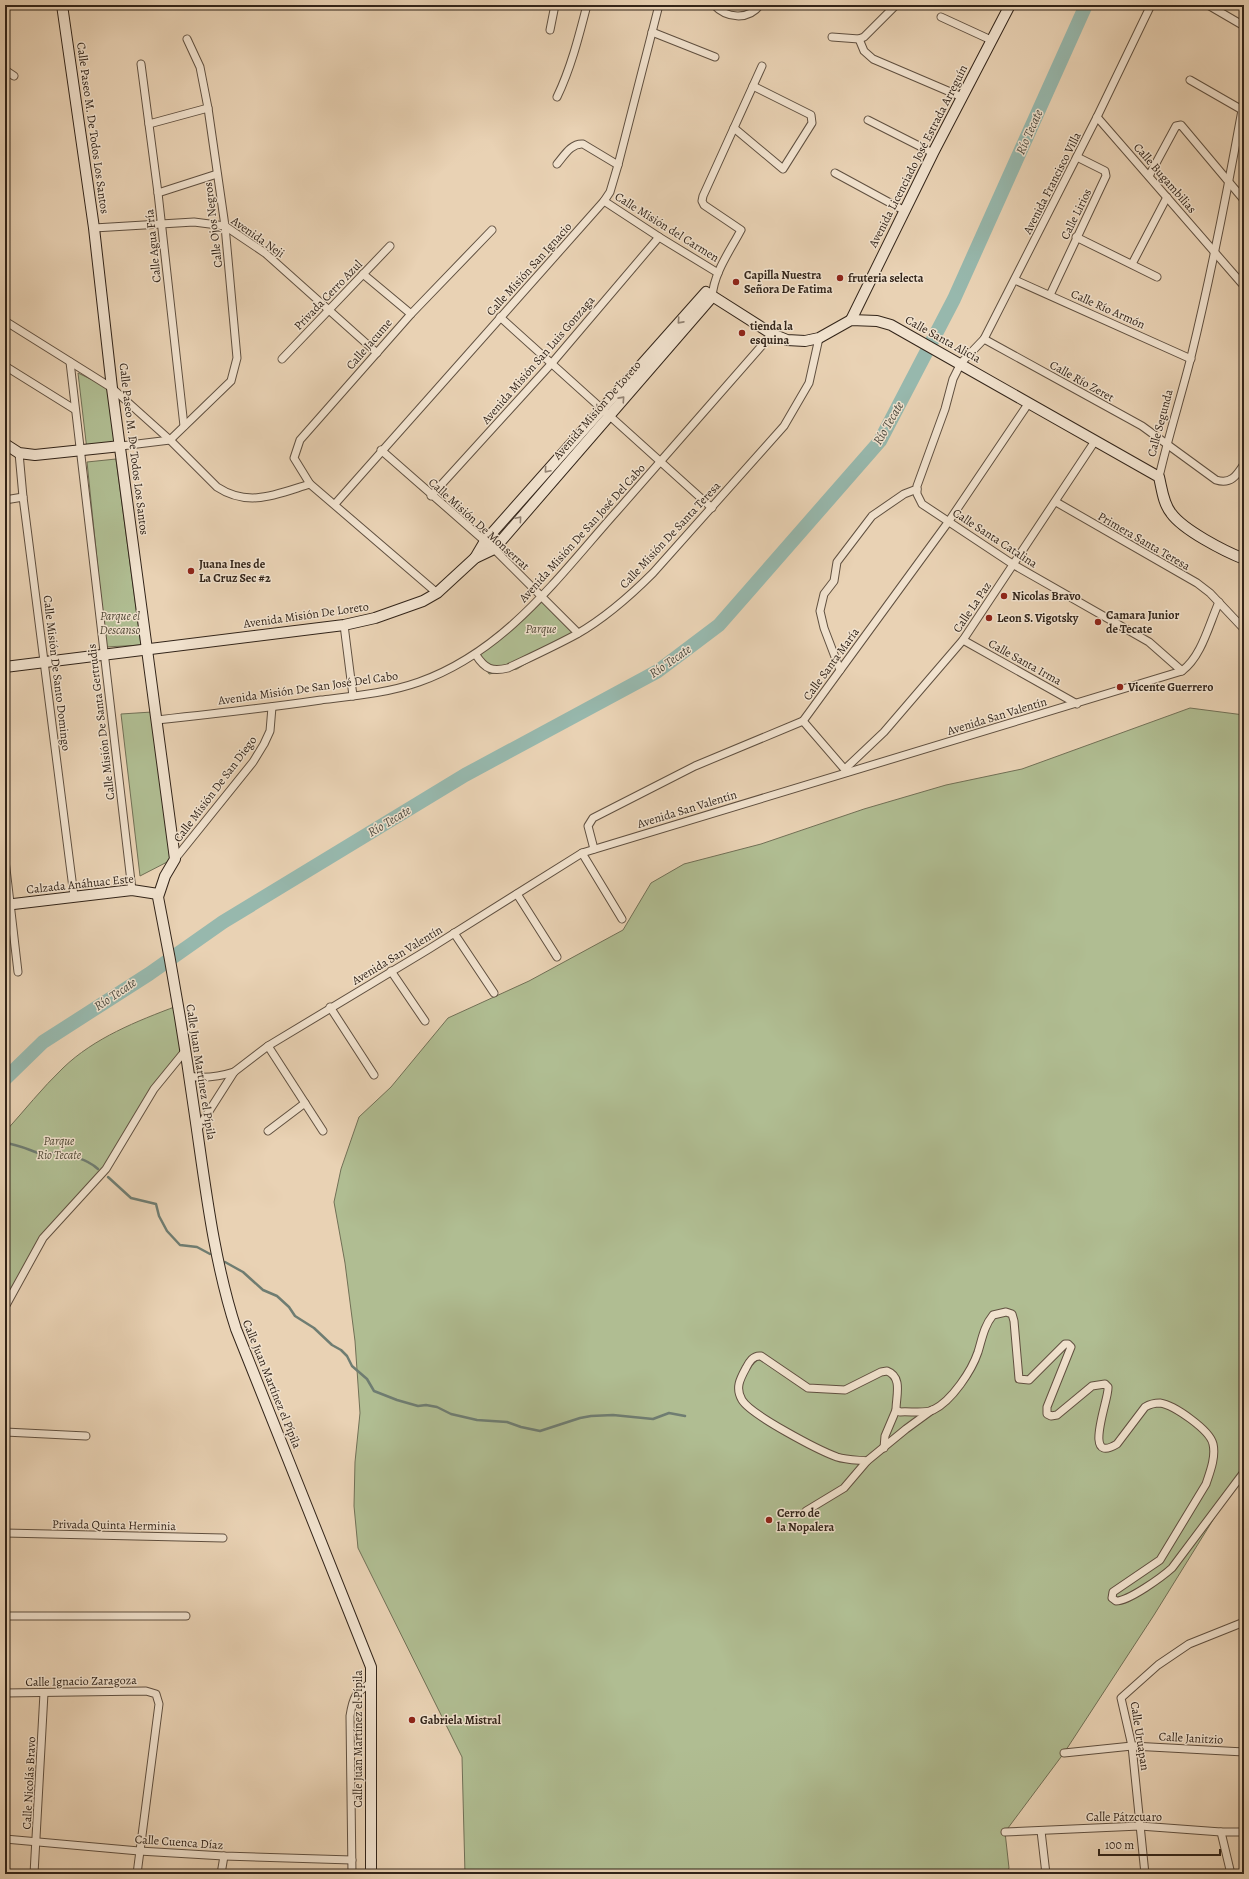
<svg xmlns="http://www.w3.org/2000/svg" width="1249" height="1879" viewBox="0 0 1249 1879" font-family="Alegreya,serif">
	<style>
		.green { fill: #b0bd92; stroke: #717056 }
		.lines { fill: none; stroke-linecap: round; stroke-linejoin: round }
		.stream { stroke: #6f7d72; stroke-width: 2.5 }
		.river { stroke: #97b8ad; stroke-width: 14 }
		.street-casing { stroke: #605040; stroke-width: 9 }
		.secondary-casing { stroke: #322419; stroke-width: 12 }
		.street { stroke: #f1e2ce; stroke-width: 7 }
		.secondary { stroke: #f1e2ce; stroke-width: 10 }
		.oneway { stroke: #928374 }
		.poi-dot { fill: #8f2418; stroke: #f1e2ce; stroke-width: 1.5 }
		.labels { text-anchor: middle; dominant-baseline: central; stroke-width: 3; stroke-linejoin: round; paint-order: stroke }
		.street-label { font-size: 12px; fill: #322419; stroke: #f1e2ce }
		.poi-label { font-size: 12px; font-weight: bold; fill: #322419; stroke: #f1e2ce; text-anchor: start }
		.park-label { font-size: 12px; font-style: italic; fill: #524a37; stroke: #f1e2ce }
		.water-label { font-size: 13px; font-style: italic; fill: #4b493e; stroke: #f1e2ce }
	</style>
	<rect width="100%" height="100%" fill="#e9d2b4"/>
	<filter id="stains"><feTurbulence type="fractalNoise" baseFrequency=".005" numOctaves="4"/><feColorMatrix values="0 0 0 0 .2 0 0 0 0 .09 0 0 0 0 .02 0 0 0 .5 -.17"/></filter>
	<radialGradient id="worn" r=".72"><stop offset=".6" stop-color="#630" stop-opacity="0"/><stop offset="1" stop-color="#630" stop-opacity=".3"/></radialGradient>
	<g class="green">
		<path d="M 78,373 L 107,387 L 116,448 L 87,450 Z"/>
		<path d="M 116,459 L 141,645 L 106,647 L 87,462 Z"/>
		<path d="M 543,597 L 579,632 L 517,669 L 489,674 L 479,653 Z"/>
		<path d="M 1190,708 L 1244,715 L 1244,1470 L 1154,1615 L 1064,1753 L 1005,1832 L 1009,1868 L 1006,1874 L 465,1874 L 462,1757 L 358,1548 L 354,1506 L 355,1462 L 360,1413 L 355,1341 L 345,1263 L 334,1202 L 341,1169 L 359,1117 L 391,1087 L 448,1018 L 529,981 L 623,930 L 651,883 L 684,864 L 761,844 L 864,809 L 946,785 L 1022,769 Z"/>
		<path d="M 152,712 L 171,860 L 140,876 L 121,714 Z"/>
		<path d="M 177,1006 L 186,1057 L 167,1075 L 141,1113 L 117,1158 L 90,1191 L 57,1223 L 34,1253 L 5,1310 L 5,1132 C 24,1111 42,1088 63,1068 C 94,1038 137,1021 177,1006 Z"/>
	</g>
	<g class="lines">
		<g class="stream">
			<path d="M 5,1143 C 17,1144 29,1150 41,1154 C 45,1155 49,1153 53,1153 C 69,1155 86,1158 98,1169"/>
			<path d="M 108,1177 L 131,1198 L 156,1204 L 159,1216 L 167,1231 L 180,1245 L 197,1247 L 210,1254"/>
			<path d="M 225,1262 L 243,1272 L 263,1290 L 277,1296 L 289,1307 L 295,1316 L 314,1328 L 332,1345 L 341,1350 L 347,1356 L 352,1366 L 367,1379 L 374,1391 L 397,1400 L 418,1406 L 426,1405 L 437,1407 L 451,1414 L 477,1420 L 507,1422 L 521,1427 L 540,1431 L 580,1418 L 591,1416 L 613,1415 L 653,1419 L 669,1413 L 685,1416"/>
		</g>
		<path class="river" d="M 5,1079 L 43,1042 L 149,974 L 223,922 L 465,775 L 658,671 L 719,625 L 880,441 L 954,299 L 1086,5"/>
		<defs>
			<g id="street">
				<path d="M 714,5 C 726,18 748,21 760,5"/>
				<path d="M 1151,5 L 1097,117 L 984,339 L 961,363 L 953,379 L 945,409 L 917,486 L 917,494 L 922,504 L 1014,565 L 1149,642 L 1182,671"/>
				<path d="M 1208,5 L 1244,26"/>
				<path d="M 941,17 L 991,40"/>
				<path d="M 550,30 L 555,5"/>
				<path d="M 652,32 L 715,57"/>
				<path d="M 832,37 L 859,39 L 864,37 L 896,5"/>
				<path d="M 859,39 L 864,51 L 873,59 L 962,97"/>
				<path d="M 141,64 L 158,193 L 184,426"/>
				<path d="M 5,70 L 14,76"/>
				<path d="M 1190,80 L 1244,111"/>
				<path d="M 557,97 C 571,68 579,36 587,5"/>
				<path d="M 1097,117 L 1244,286"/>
				<path d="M 868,120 L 933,153"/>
				<path d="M 149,124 L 208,108"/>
				<path d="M 734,128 L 783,169 L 812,123 L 811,115 L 753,86"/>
				<path d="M 557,164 C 564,156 571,143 583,144 L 618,165"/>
				<path d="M 835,173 L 905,211"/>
				<path d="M 1149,176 L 1176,126 L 1181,125 L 1244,200"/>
				<path d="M 158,193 L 217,174"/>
				<path d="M 604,201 L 659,237 L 718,273"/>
				<path d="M 94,228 L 194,222 L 225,226 L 265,253 L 377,353"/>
				<path d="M 1076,237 L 1157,277"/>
				<path d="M 1132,264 L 1167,197"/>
				<path d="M 363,274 L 411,314"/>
				<path d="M 1015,280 L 1191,359"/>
				<path d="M 1050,295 L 1106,176 L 1105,171 L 1077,157"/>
				<path d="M 712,297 C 714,272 730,251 741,230 L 704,205 L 702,201 L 703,196 L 762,66"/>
				<path d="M 500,317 L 712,508"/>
				<path d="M 5,321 L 112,388 L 170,440 L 217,487 C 249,508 277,494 310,484 L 437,593"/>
				<path d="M 984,339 L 1142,426 L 1216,480 C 1231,485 1237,475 1244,464"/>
				<path d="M 282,359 L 390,246"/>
				<path d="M 70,362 L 132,890"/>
				<path d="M 5,366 L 74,409"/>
				<path d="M 121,446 L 170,440 L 231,381 L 237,358 L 225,226 L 208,108 L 200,67 L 187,39"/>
				<path d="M 381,450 L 494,549 L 578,633"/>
				<path d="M 19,453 L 23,497 L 74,896"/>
				<path d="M 1159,477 C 1168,437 1181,397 1191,357 C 1211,275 1227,193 1242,110"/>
				<path d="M 310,484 L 294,458 L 300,440 L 411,314 L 492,230"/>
				<path d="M 431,496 L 552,363 L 659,237"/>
				<path d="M 5,500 L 23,497"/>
				<path d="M 1056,502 L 1197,583 L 1210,593 L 1244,629"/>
				<path d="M 335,504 L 604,201 L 610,192 L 618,165 L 659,5"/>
				<path d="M 344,625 L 353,696"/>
				<path d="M 963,640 L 1077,704"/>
				<path d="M 476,655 C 485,669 492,672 508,668 C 531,657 555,646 577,634 C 605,618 630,596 653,573 L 784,426 L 809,383 L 819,338"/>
				<path d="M 840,670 L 824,628 L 820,611 L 824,594 L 834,581 L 837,562 L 872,516 L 904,494 L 917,489"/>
				<path d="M 157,720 C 212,714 267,708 321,700 C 354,696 388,693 419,682 C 506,651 558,577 617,511 C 669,452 720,393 772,334"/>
				<path d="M 803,721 L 847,772"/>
				<path d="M 845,769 L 884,732 L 963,640 L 1095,441"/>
				<path d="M 594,849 L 588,826 L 593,818 L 695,766 L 803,721 L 949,521 L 1028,404"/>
				<path d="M 582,853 L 622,919"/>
				<path d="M 175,859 L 253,762 L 264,744 L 270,731 L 272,707"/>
				<path d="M 5,860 L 18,972"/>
				<path d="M 517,894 L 557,957"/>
				<path d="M 454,933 L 494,993"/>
				<path d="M 391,971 L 425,1021"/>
				<path d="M 330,1007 L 374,1075"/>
				<path d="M 268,1046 L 323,1131"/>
				<path d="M 189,1076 C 205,1079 218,1077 234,1072"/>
				<path d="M 197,1130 L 234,1072 L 268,1046 L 429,949 L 582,853 L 1182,671 C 1202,656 1209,624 1219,602"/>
				<path d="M 268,1131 L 305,1103"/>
				<path d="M 5,1307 L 43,1238 L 106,1169 L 154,1089 L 185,1051"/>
				<path d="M 5,1432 L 86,1436"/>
				<path d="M 884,1448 L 885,1436 L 896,1410"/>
				<path d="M 867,1461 C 857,1460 846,1460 837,1457 C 818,1450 751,1415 742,1400 C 735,1388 740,1379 746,1368 C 749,1362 753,1355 761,1356 L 808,1388 L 845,1390 L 881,1372 L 887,1371 C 903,1377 896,1396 896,1410 L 900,1412 C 909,1411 925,1414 933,1410 C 952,1401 972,1370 978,1352 C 982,1339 984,1326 993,1315 L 1006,1312 L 1012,1314 L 1014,1321 L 1019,1379 L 1029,1380 L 1065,1344 L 1068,1344 L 1071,1347 L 1047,1407 L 1047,1414 L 1051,1416 L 1057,1415 L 1092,1386 L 1105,1384 L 1108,1387 C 1110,1397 1081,1466 1117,1444 L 1145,1407 C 1150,1404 1154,1403 1160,1403 C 1174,1405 1210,1430 1213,1444 C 1216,1457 1210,1472 1206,1484 L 1160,1560 L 1113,1592 L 1112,1598 L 1116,1601 C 1129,1601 1162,1577 1172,1568 L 1244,1472"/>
				<path d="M 806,1511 L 844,1488 L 867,1461 L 906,1429 L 932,1410"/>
				<path d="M 5,1533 L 223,1538"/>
				<path d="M 5,1616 L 186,1616"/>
				<path d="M 5,1693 L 146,1691 L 156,1694 L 159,1704 L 137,1874"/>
				<path d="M 1064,1753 L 1132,1746 L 1244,1752"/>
				<path d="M 1041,1831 L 1046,1874"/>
				<path d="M 1005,1832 L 1140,1826 L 1221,1832 L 1244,1832"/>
				<path d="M 1221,1832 L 1231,1874"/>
				<path d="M 5,1839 L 139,1851 L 224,1856 L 352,1860"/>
				<path d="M 34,1874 L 44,1693"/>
				<path d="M 221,1874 L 224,1856"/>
				<path d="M 352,1874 L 350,1716 C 353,1697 355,1693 372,1682"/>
				<path d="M 1145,1874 L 1132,1746 L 1121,1698 L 1158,1665 L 1189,1644 L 1244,1622"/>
			</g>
			<g id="secondary">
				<path d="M 62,5 L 94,228 L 112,388 L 175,859 L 165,876 L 158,897 C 172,967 184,1038 194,1109 C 205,1183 213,1258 236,1329 L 371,1667 L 371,1874"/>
				<path d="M 851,320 L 933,153 L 1010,5"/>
				<path d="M 5,444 L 19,453 L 35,455 L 121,446"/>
				<path d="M 475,558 L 485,541 L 706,292 L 772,334 L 787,340 L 805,341 L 819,338 L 851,320 L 877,321 L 891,325 L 1159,477 C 1162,489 1163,503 1171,513 C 1183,530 1224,551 1244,559"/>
				<path d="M 5,667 L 344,625 L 375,618 L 423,601 L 437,593 L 475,558 L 494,549 L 712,297"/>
				<path d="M 5,905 L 132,890 L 158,894"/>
			</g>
		</defs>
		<use href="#street" class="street-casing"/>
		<use href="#secondary" class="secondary-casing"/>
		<use href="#street" class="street"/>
		<use href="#secondary" class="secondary"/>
	</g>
	<defs><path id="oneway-chevron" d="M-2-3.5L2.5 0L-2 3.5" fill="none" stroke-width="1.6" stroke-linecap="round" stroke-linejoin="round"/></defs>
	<g class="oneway">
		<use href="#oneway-chevron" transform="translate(680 321) rotate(132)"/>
		<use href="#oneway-chevron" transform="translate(622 399) rotate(-48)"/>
		<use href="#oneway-chevron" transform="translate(547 470) rotate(131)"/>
		<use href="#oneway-chevron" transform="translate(519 519) rotate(-49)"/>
	</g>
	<g class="poi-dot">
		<circle cx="840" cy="278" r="4"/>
		<circle cx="736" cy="282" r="4"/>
		<circle cx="742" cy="333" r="4"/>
		<circle cx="191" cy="571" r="4"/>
		<circle cx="1004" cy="596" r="4"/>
		<circle cx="989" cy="618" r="4"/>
		<circle cx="1098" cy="622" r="4"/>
		<circle cx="1120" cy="687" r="4"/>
		<circle cx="769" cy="1520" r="4"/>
		<circle cx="412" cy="1720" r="4"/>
	</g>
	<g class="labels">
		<g class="street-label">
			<text transform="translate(93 128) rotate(82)">Calle Paseo M. De Todos Los Santos</text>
			<text transform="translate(918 156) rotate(-63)">Avenida Licenciado José Estrada Arreguín</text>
			<text transform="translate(1165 178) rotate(49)">Calle Bugambilias</text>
			<text transform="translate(1052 183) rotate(-63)">Avenida Francisco Villa</text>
			<text transform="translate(1076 214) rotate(-64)">Calle Lirios</text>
			<text transform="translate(213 225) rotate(-97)">Calle Ojos Negros</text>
			<text transform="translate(667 227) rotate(32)">Calle Misión del Carmen</text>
			<text transform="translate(258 237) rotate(35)">Avenida Neji</text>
			<text transform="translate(153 246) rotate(-96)">Calle Agua Fría</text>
			<text transform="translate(529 269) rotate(-48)">Calle Misión San Ignacio</text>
			<text transform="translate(328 295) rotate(-46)">Privada Cerro Azul</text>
			<text transform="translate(1108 309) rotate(24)">Calle Río Armón</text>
			<text transform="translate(943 339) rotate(29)">Calle Santa Alicia</text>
			<text transform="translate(369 344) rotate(-49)">Calle Jacume</text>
			<text transform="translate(538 360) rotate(-49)">Avenida Misión San Luis Gonzaga</text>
			<text transform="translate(1082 381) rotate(29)">Calle Río Zeret</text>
			<text transform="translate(597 410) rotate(-49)">Avenida Misión De Loreto</text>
			<text transform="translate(1160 423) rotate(-75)">Calle Segunda</text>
			<text transform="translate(134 449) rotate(83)">Calle Paseo M. De Todos Los Santos</text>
			<text transform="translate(479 524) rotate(42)">Calle Misión De Monserrat</text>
			<text transform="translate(582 533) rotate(-48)">Avenida Misión De San José Del Cabo</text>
			<text transform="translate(670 535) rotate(-47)">Calle Misión De Santa Teresa</text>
			<text transform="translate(995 538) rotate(33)">Calle Santa Catalina</text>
			<text transform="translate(1144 541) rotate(30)">Primera Santa Teresa</text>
			<text transform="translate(972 607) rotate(-56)">Calle La Paz</text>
			<text transform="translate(306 615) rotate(-8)">Avenida Misión De Loreto</text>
			<text transform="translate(1025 662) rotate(29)">Calle Santa Irma</text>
			<text transform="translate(831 664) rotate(-54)">Calle Santa María</text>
			<text transform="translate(57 673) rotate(83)">Calle Misión De Santo Domingo</text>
			<text transform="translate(308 688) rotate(-8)">Avenida Misión De San José Del Cabo</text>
			<text transform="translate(997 716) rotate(-17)">Avenida San Valentín</text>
			<text transform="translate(101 722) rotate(-97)">Calle Misión De Santa Gertrudis</text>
			<text transform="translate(215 789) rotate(-53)">Calle Misión De San Diego</text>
			<text transform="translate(687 809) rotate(-17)">Avenida San Valentín</text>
			<text transform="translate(80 884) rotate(-6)">Calzada Anáhuac Este</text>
			<text transform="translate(397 955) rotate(-31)">Avenida San Valentín</text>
			<text transform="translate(201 1072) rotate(81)">Calle Juan Martínez el Pípila</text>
			<text transform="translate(272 1384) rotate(68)">Calle Juan Martínez el Pípila</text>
			<text transform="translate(114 1525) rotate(1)">Privada Quinta Herminia</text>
			<text transform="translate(81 1681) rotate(-1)">Calle Ignacio Zaragoza</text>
			<text transform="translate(1140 1736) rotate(81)">Calle Uruapan</text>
			<text transform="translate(1191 1738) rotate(3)">Calle Janitzio</text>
			<text transform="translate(358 1739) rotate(-90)">Calle Juan Martínez el Pípila</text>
			<text transform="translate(29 1783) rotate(-87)">Calle Nicolás Bravo</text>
			<text x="1124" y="1817">Calle Pátzcuaro</text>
			<text transform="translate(179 1842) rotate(4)">Calle Cuenca Díaz</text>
		</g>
		<g class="poi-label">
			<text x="744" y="275">Capilla Nuestra<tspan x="744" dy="14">Señora De Fatima</tspan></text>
			<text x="848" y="278">fruteria selecta</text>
			<text x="750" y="326">tienda la<tspan x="750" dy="14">esquina</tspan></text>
			<text x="199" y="564">Juana Ines de<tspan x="199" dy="14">La Cruz Sec #2</tspan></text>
			<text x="1012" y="596">Nicolas Bravo</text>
			<text x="1106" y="615">Camara Junior<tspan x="1106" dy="14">de Tecate</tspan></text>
			<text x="997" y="618">Leon S. Vigotsky</text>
			<text x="1128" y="687">Vicente Guerrero</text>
			<text x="777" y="1513">Cerro de<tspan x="777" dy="14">la Nopalera</tspan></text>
			<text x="420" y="1720">Gabriela Mistral</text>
		</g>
		<g class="park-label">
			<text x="120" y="616">Parque el<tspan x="120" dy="14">Descanso</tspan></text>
			<text x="541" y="629">Parque</text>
			<text x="59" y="1141">Parque<tspan x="59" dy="14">Rio Tecate</tspan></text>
		</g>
		<g class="water-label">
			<text transform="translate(1029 132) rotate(-66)">Río Tecate</text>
			<text transform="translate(888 423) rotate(-60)">Río Tecate</text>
			<text transform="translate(670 661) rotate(-35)">Río Tecate</text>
			<text transform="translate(389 821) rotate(-31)">Río Tecate</text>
			<text transform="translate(115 994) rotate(-34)">Río Tecate</text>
		</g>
	</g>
	<rect width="1249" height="1879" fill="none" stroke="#e9d2b4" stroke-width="20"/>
	<rect x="6" y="6" width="1237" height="1867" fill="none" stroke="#322419" stroke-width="2"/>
	<rect x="10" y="10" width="1229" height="1859" fill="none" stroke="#322419"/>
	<path d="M1099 1849v6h121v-6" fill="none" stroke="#322419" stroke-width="2"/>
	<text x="1105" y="1849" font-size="12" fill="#322419" stroke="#f1e2ce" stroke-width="3" paint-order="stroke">100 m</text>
	<rect width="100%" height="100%" filter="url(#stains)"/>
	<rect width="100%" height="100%" fill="url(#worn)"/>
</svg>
